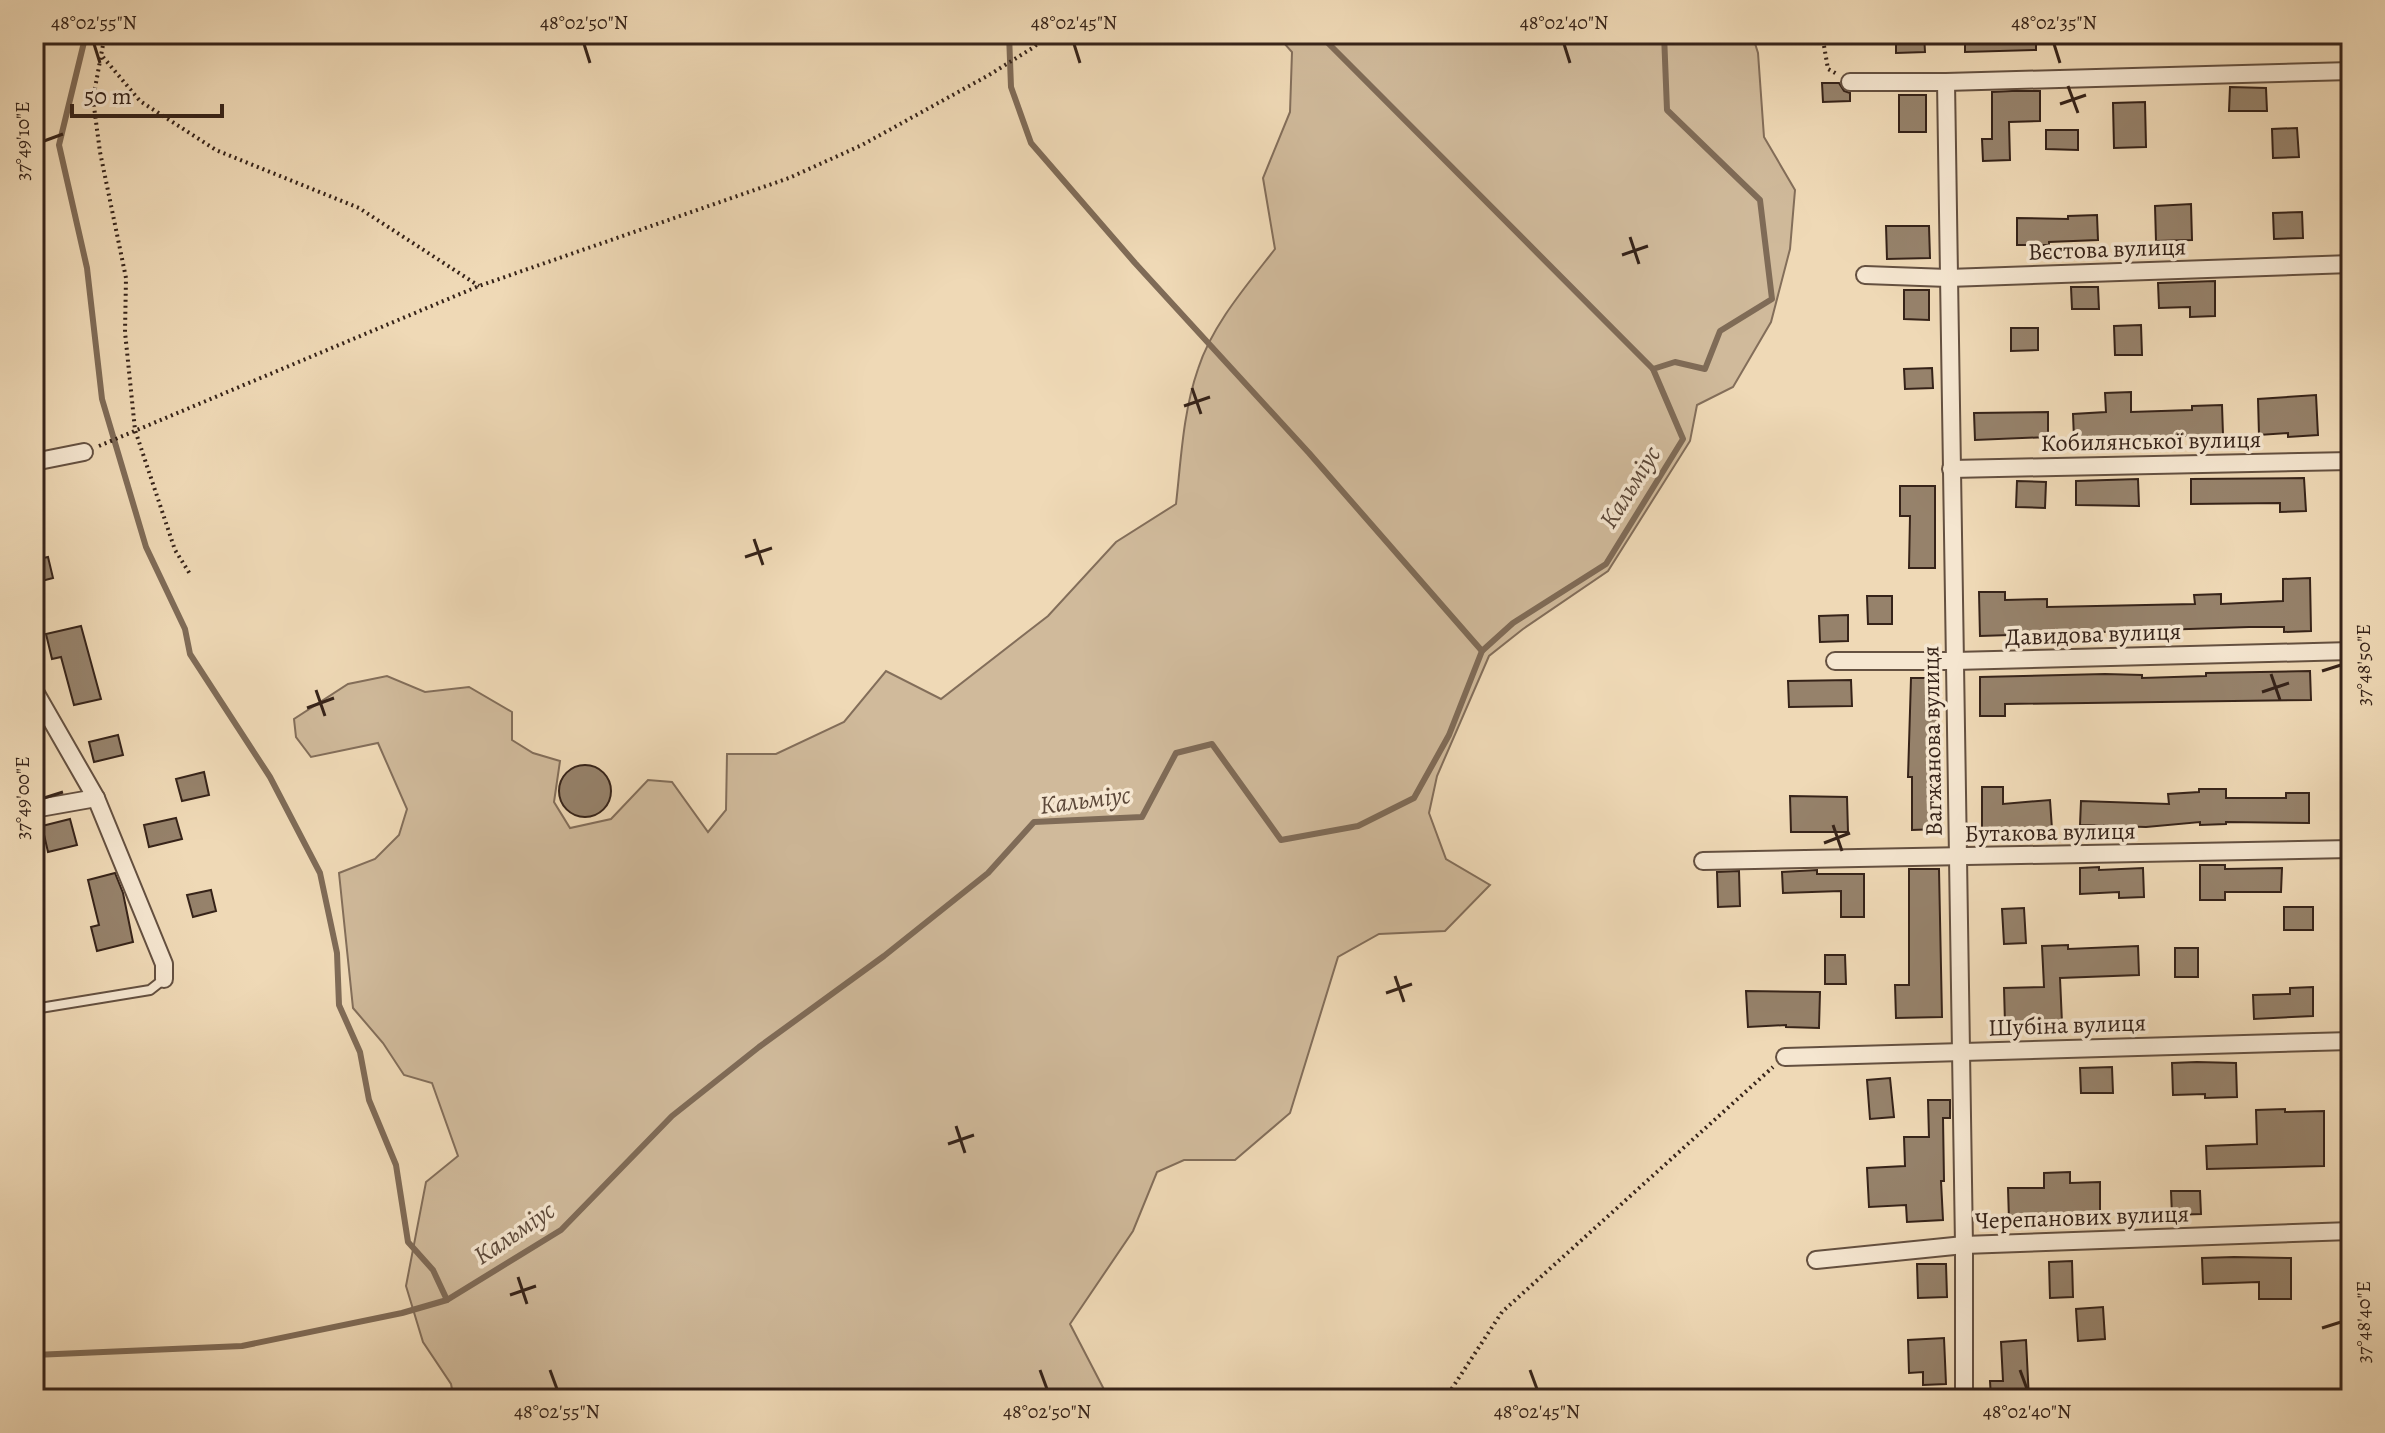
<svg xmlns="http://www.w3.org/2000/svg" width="2385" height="1433" viewBox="0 0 2385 1433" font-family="Alegreya,serif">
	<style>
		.green { fill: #d0ba9b; stroke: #836e5a; stroke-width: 2 }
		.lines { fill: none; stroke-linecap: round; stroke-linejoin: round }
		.stream { stroke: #7f6b57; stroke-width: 6 }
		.building { fill: #96826b; stroke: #362319; stroke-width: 2 }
		.service-casing { stroke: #645040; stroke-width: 12 }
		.minor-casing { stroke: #645040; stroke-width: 20 }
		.path { stroke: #362319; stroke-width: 4; stroke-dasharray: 2 4; stroke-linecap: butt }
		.service { stroke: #f5e6d0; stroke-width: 8 }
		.minor { stroke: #f5e6d0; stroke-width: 16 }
		.ticks { fill: none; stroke: #362319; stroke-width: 3 }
		.labels { text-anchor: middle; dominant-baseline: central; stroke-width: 7; stroke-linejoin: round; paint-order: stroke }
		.street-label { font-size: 24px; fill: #362319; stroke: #f5e6d0 }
		.water-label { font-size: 26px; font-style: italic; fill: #5b4738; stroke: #f5e6d0 }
		.neatline { fill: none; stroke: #362319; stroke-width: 3 }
		.ticks-label { font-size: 20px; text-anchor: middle; fill: #362319 }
	</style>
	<rect width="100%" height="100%" fill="#efd9b6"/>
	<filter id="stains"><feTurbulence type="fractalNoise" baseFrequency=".0025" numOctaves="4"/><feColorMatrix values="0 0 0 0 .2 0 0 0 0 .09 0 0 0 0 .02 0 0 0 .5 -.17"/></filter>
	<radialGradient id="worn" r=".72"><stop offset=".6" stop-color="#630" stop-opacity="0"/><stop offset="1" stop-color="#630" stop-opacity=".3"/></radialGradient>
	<path class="green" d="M 1276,34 L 1752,34 L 1758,53 L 1764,137 L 1795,190 L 1790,249 L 1771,322 L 1733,387 L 1697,405 L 1690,441 L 1608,571 L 1523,629 L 1489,656 L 1437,776 L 1429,813 L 1446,859 L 1490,885 L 1445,931 L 1379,934 L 1338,957 L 1290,1113 L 1235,1160 L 1184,1160 L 1157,1172 L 1133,1231 L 1070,1324 L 1109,1399 L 775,1399 L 735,1390 L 720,1399 L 454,1399 L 451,1384 L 423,1342 L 406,1286 L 426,1182 L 458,1156 L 432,1083 L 404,1075 L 383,1043 L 353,1008 L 339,873 L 375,859 L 399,835 L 407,809 L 378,743 L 311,757 L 296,737 L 294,719 L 348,684 L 387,676 L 425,692 L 469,687 L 512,712 L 512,740 L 533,753 L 560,761 L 554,802 L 570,828 L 611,819 L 648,780 L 672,782 L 708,832 L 726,810 L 727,754 L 776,754 L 844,722 L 886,671 L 941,699 L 1048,616 L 1116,542 L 1176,504 C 1181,460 1183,412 1198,369 C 1212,325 1247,285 1275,249 L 1263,178 L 1290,112 L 1292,52 Z"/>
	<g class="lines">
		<g class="stream">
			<path d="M 86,34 L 59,145 L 87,268 L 102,399 L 146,547 L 185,629 L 190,654 L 270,777 L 320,873 L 337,953 L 339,1005 L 360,1052 L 369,1100 L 396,1165 L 408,1242 L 433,1270 L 447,1300"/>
			<path d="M 1009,34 L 1011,87 L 1031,143 L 1135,263 L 1309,453 L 1482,651"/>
			<path d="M 1319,34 L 1653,369"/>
			<path d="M 34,1355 L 242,1346 L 402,1313 L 447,1300 L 561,1230 L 672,1116 L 759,1047 L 884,956 L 988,873 L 1034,822 L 1142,817 L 1176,753 L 1212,744 L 1281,840 L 1358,826 L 1414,798 L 1449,735 L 1482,651 L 1513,623 L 1606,564 L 1683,439 L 1653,369 L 1675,362 L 1705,369 L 1720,331 L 1772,299 L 1760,200 L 1667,110 L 1664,34"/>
		</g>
	</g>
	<g class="building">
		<path d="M 1896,34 L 1924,34 L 1925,52 L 1896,53 Z"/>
		<path d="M 1965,34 L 2036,34 L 2036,50 L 1965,52 Z"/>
		<path d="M 1822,83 L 1839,83 L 1844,91 L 1850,93 L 1850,101 L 1823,102 Z"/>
		<path d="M 2230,87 L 2266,88 L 2267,111 L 2229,111 Z"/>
		<path d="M 2012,91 L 2040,91 L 2040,121 L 2009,122 L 2010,160 L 1983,161 L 1982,139 L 1992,139 L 1992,92 Z"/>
		<rect x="1899" y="95" width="27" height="37"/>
		<path d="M 2145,102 L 2146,147 L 2114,148 L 2113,103 Z"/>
		<path d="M 2297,128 L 2299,157 L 2273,158 L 2272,129 Z"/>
		<path d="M 2046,130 L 2078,130 L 2078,150 L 2046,149 Z"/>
		<path d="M 2191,204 L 2192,240 L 2156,241 L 2155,206 Z"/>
		<path d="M 2302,212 L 2303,238 L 2274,239 L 2273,213 Z"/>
		<path d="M 2097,215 L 2098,240 L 2049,242 L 2049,245 L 2017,245 L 2017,218 L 2068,219 L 2068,216 Z"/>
		<path d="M 1886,226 L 1929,226 L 1930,258 L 1887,259 Z"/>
		<path d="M 2215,281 L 2215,316 L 2190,317 L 2190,307 L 2159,308 L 2158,283 Z"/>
		<path d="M 2071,287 L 2098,287 L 2099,309 L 2072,309 Z"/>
		<path d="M 1904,290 L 1929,290 L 1929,320 L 1904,319 Z"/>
		<path d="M 2141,325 L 2142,355 L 2115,355 L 2114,326 Z"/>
		<path d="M 2011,328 L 2038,328 L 2038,350 L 2011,351 Z"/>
		<path d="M 1932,368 L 1933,388 L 1905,389 L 1904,369 Z"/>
		<path d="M 2131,392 L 2131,412 L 2192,410 L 2192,406 L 2222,405 L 2223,435 L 2074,439 L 2073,414 L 2106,412 L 2105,393 Z"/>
		<path d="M 2316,395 L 2318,435 L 2288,437 L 2288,433 L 2259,435 L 2258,399 Z"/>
		<path d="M 2048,412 L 2048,437 L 1975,440 L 1974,413 Z"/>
		<path d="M 2304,478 L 2306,511 L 2280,512 L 2280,503 L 2191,504 L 2191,479 Z"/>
		<path d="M 2138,479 L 2139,506 L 2076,505 L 2076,481 Z"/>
		<path d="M 2017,481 L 2046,482 L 2045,508 L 2016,507 Z"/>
		<path d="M 1900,486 L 1935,486 L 1935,568 L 1909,568 L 1910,516 L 1900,516 Z"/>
		<path d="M 48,557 L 53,578 L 34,583 L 34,560 Z"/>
		<path d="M 2310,578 L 2311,631 L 2284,632 L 2284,627 L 2249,627 L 1980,636 L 1979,592 L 2005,592 L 2005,600 L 2047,599 L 2047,607 L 2195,604 L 2194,595 L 2221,594 L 2221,604 L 2283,601 L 2283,579 Z"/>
		<path d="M 1867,596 L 1892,596 L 1892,624 L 1868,624 Z"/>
		<path d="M 1848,615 L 1848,641 L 1820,642 L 1819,616 Z"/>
		<path d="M 81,626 L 101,699 L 74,705 L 61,657 L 52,659 L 46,634 Z"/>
		<path d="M 2310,671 L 2311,700 L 2005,704 L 2005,716 L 1980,716 L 1980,677 L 2105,674 L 2142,675 L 2142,678 L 2206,676 L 2206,673 Z"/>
		<path d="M 1911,678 L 1938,678 L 1939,829 L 1912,830 L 1912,777 L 1908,777 Z"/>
		<path d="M 1851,680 L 1852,706 L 1789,707 L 1788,681 Z"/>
		<path d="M 118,735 L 123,755 L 94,762 L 89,742 Z"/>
		<circle cx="585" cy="791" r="26"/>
		<path d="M 204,772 L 209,795 L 182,801 L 176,779 Z"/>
		<path d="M 1982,787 L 2003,787 L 2003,804 L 2050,800 L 2052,829 L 1982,829 Z"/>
		<path d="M 2199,789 L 2226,789 L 2226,798 L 2286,798 L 2286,793 L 2309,793 L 2309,823 L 2226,822 L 2226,824 L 2200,825 L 2200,822 L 2146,827 L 2080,825 L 2081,801 L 2169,804 L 2168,794 L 2199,792 Z"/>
		<path d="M 1790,796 L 1847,797 L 1848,832 L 1791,832 Z"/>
		<path d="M 176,818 L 182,839 L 149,847 L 144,825 Z"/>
		<path d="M 70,819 L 77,845 L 48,852 L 42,826 Z"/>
		<path d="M 2200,865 L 2225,865 L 2225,869 L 2282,868 L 2281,892 L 2225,892 L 2225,900 L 2200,900 Z"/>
		<path d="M 2099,867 L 2099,870 L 2143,868 L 2144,897 L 2119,898 L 2119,892 L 2080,894 L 2080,868 Z"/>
		<path d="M 1909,869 L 1939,869 L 1942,1017 L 1896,1018 L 1895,985 L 1909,985 Z"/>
		<path d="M 1817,870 L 1817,874 L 1864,874 L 1864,917 L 1841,917 L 1841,891 L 1783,893 L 1782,872 Z"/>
		<path d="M 1739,871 L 1740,906 L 1718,907 L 1717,872 Z"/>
		<path d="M 115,873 L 123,893 L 133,942 L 97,951 L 91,927 L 99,925 L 88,880 Z"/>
		<path d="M 211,890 L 216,911 L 193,917 L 187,895 Z"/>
		<rect x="2284" y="907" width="29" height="23"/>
		<path d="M 2024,908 L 2026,943 L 2004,944 L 2002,909 Z"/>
		<path d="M 2068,945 L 2068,949 L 2138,946 L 2139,975 L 2060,978 L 2062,1023 L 2005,1023 L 2004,988 L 2044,987 L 2042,946 Z"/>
		<rect x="2175" y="948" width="23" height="29"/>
		<path d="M 1825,955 L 1845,955 L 1846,984 L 1825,984 Z"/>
		<path d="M 2313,987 L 2313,1016 L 2254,1019 L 2253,995 L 2290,994 L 2290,988 Z"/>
		<path d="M 1746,991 L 1820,992 L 1819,1028 L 1786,1027 L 1786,1025 L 1748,1027 Z"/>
		<path d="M 2197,1062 L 2236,1063 L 2237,1097 L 2205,1098 L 2205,1094 L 2173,1095 L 2172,1063 Z"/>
		<path d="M 2112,1067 L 2113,1093 L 2081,1093 L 2080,1068 Z"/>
		<path d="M 1890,1078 L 1894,1117 L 1870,1119 L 1867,1080 Z"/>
		<path d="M 1928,1100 L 1950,1100 L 1950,1118 L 1943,1118 L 1944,1181 L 1941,1181 L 1943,1220 L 1907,1222 L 1906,1205 L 1869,1207 L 1867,1168 L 1905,1166 L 1904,1137 L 1929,1137 Z"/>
		<path d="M 2285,1109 L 2285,1112 L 2324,1111 L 2324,1166 L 2207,1169 L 2206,1146 L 2257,1144 L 2256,1110 Z"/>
		<path d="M 2070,1172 L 2070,1183 L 2100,1182 L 2100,1214 L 2034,1215 L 2034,1220 L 2009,1220 L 2008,1188 L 2044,1188 L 2044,1173 Z"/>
		<path d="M 2171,1191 L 2200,1191 L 2201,1214 L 2172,1215 Z"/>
		<path d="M 2234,1257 L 2291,1258 L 2291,1299 L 2259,1299 L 2259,1282 L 2203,1284 L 2202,1258 Z"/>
		<path d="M 2072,1261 L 2073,1297 L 2050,1298 L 2049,1262 Z"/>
		<path d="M 1917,1264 L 1946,1264 L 1947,1297 L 1918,1298 Z"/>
		<path d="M 2103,1307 L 2105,1339 L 2078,1341 L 2076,1309 Z"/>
		<path d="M 1944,1338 L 1946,1384 L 1923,1385 L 1923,1372 L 1909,1373 L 1908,1340 Z"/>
		<path d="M 2026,1340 L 2029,1399 L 1991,1399 L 1990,1381 L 2003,1381 L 2001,1342 Z"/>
	</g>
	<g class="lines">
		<defs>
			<path id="service" d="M 34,1009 L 150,990 L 164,979"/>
			<g id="minor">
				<path d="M 1850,82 L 1946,82 L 2351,71"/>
				<path d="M 1946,82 L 1964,1245 L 1964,1399"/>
				<path d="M 1865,275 L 1948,278 L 2351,264"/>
				<path d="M 34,462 L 84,452"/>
				<path d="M 1951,469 L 2351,461"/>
				<path d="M 1835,661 L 1954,661 L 2351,651"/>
				<path d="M 34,690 L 96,798 L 164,964 L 164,979"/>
				<path d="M 34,809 L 96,798"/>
				<path d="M 1703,861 L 2351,849"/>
				<path d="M 1785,1057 L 2351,1041"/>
				<path d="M 1816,1260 L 1964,1245 L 2351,1231"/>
			</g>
		</defs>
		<use href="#service" class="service-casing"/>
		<use href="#minor" class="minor-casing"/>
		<g class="path">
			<path d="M 105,34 L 93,99 L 100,152 L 126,278 L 125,332 L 135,430 L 175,550 L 190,574"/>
			<path d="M 1822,34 L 1828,69 L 1837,74"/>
			<path d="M 103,57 L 140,101 L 216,150 L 359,208 L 479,286"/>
			<path d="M 99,446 L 479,286 L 789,178 L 862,145 L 989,75 L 1034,47 L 1048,34"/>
			<path d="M 1445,1399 L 1502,1312 L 1773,1067"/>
		</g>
		<use href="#service" class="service"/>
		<use href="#minor" class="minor"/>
	</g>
	<path class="ticks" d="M 94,44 L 100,63M 584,44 L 590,63M 1074,44 L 1080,63M 1564,44 L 1570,63M 2054,44 L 2060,63M 2068,86 L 2078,113M 2060,104 L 2086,95M 44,141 L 63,134M 1630,237 L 1639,264M 1622,255 L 1648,246M 1192,388 L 1201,414M 1184,406 L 1210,397M 754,539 L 763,565M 745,557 L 772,548M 2322,671 L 2341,665M 2271,674 L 2280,700M 316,690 L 325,716M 2262,692 L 2289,683M 307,708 L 334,698M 44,798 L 63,792M 1833,825 L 1842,851M 1824,843 L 1850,833M 1395,976 L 1404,1002M 1386,993 L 1412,984M 956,1126 L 965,1153M 948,1144 L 974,1135M 518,1277 L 527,1304M 510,1295 L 536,1286M 2322,1328 L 2341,1322M 550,1370 L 557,1389M 1040,1370 L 1047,1389M 1530,1370 L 1537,1389M 2020,1370 L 2027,1389"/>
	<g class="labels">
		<g class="street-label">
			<text transform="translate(2107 249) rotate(-2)">Вєстова вулиця</text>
			<text transform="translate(2151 441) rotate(-1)">Кобилянської вулиця</text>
			<text transform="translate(2093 634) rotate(-2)">Давидова вулиця</text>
			<text transform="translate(1932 741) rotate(-91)">Вагжанова вулиця</text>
			<text transform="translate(2050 832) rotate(-1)">Бутакова вулиця</text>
			<text transform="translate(2067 1025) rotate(-2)">Шубіна вулиця</text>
			<text transform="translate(2082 1217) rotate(-2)">Черепанових вулиця</text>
		</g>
		<g class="water-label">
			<text transform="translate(1630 487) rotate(-58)">Кальміус</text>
			<text transform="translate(1085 800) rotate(-7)">Кальміус</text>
			<text transform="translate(514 1233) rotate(-34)">Кальміус</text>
		</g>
	</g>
	<rect width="2385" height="1433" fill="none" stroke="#efd9b6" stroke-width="88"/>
	<path d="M72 104v12h150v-12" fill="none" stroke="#362319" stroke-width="4"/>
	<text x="84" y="104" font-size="24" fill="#362319" stroke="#f5e6d0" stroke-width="6" paint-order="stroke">50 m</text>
	<rect x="44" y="44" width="2297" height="1345" class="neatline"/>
	<g class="ticks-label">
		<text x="94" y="29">48°02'55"N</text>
		<text x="584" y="29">48°02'50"N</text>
		<text x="1074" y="29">48°02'45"N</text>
		<text x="1564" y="29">48°02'40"N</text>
		<text x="2054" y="29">48°02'35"N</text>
		<text transform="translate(22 141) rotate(-90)" y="7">37°49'10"E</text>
		<text transform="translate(2363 665) rotate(-90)" y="7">37°48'50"E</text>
		<text transform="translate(22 798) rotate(-90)" y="7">37°49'00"E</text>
		<text transform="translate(2363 1322) rotate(-90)" y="7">37°48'40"E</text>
		<text x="557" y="1418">48°02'55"N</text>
		<text x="1047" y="1418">48°02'50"N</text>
		<text x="1537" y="1418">48°02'45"N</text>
		<text x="2027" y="1418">48°02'40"N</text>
	</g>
	<rect width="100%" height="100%" filter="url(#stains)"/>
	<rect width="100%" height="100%" fill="url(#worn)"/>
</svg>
